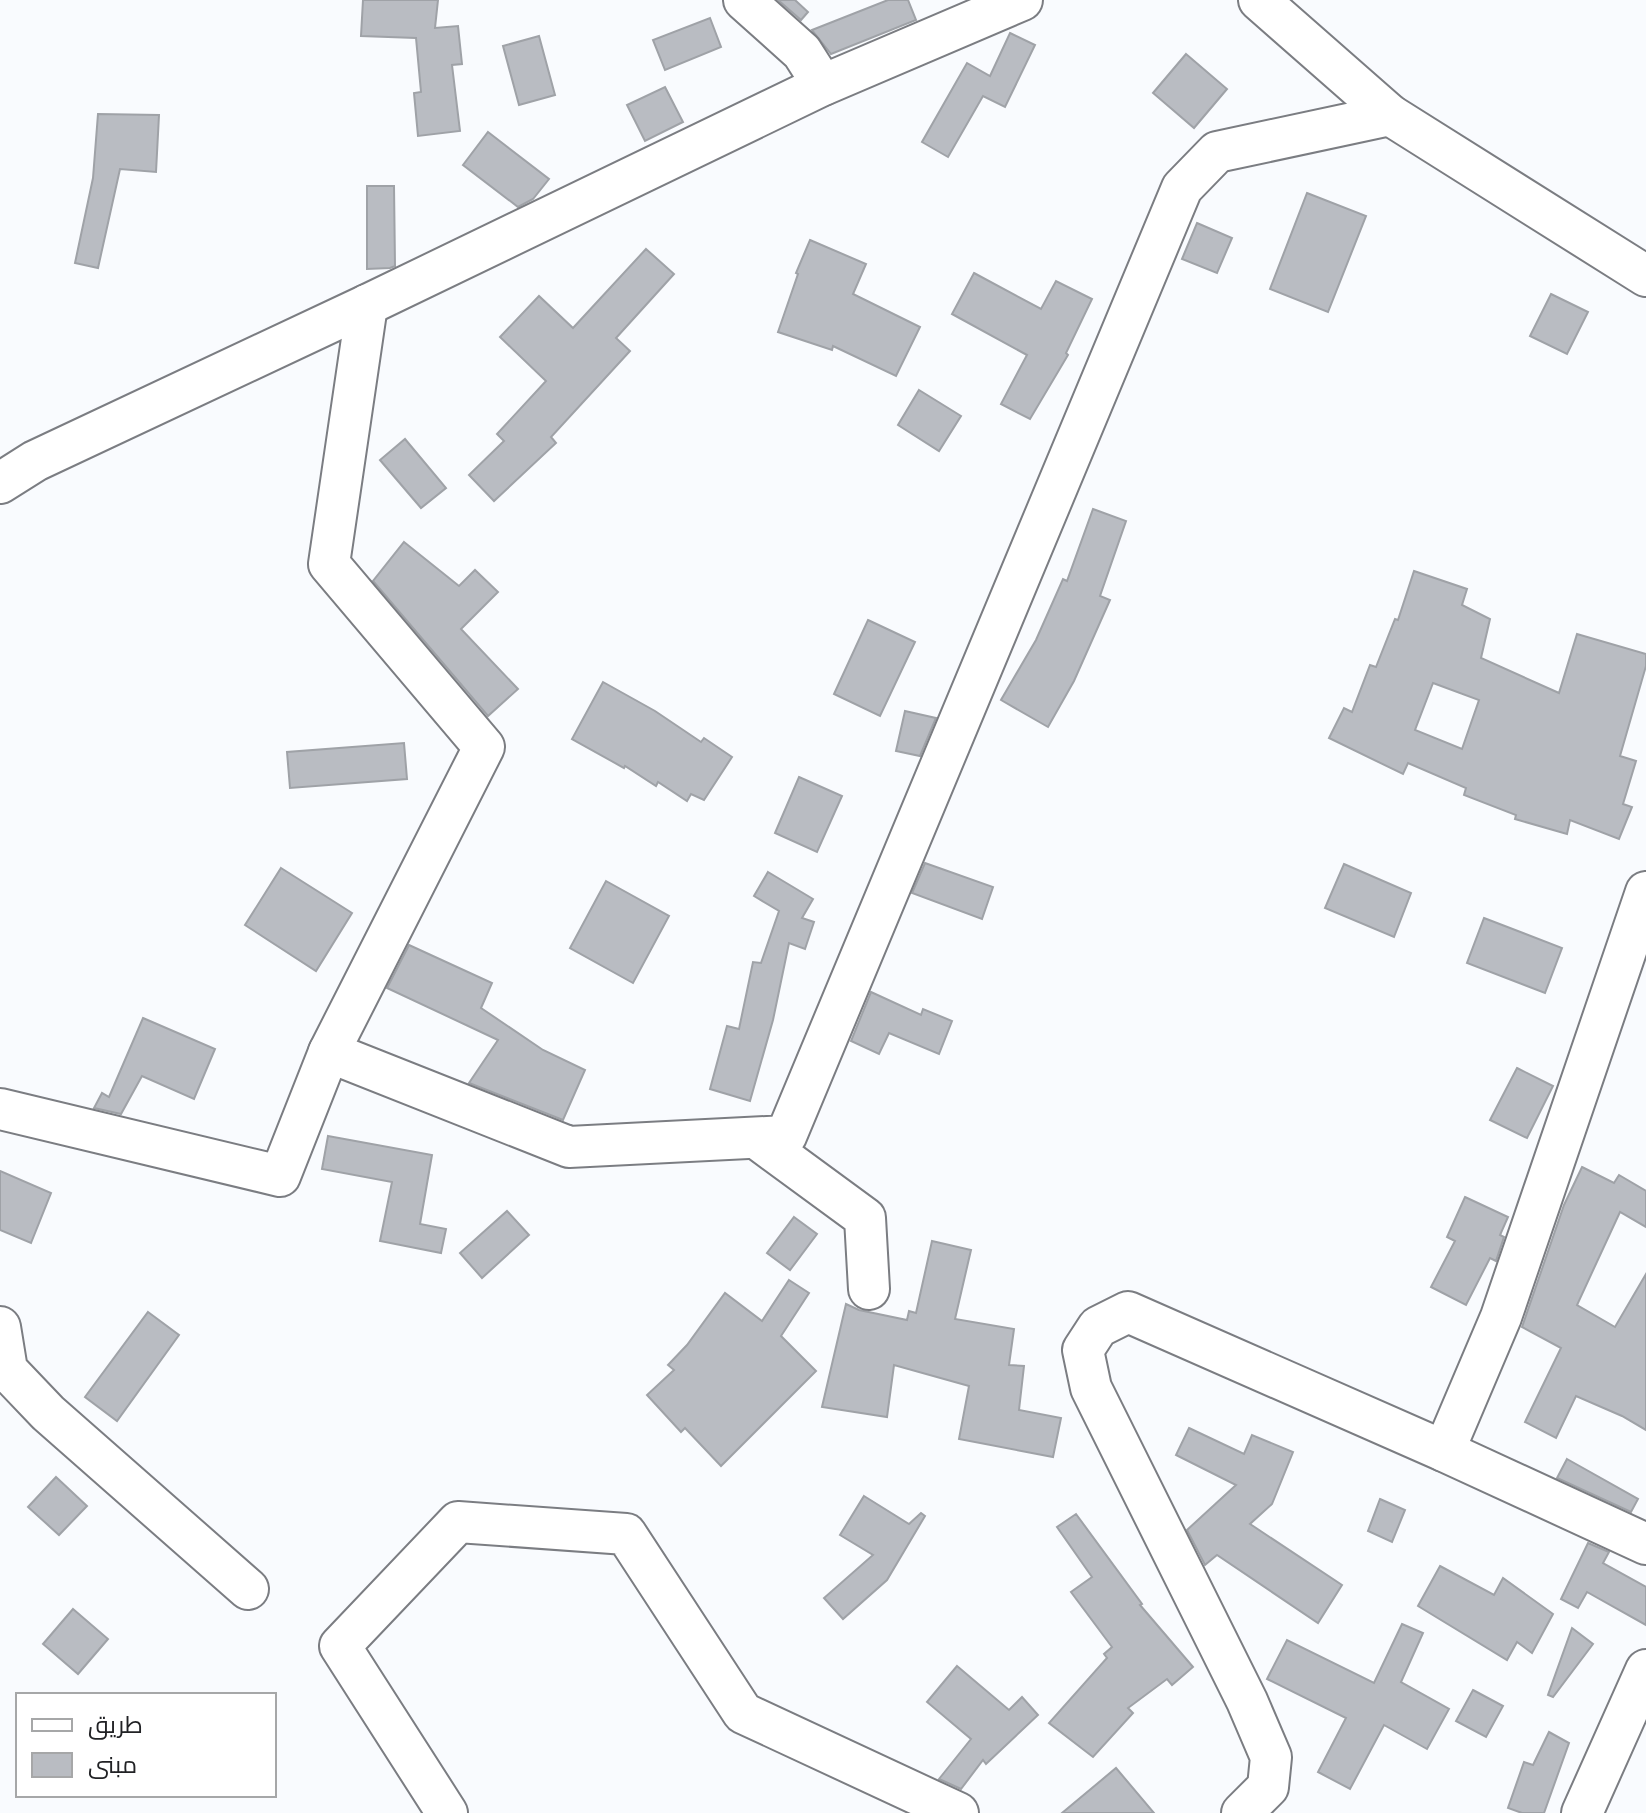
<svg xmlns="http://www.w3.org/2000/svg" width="1646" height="1813" viewBox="0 0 1646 1813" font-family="'Fira Sans Condensed',Cairo,sans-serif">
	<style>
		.building { fill: #b9bcc2; stroke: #9fa2a7; stroke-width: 2; fill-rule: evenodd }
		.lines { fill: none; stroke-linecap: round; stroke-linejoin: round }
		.minor-casing { stroke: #7b7d82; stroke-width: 44 }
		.minor { stroke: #fff; stroke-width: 40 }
	</style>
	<rect width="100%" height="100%" fill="#f9fbfe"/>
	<g class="building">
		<path d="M 363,0 L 438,0 L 435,28 L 458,26 L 462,64 L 452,65 L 460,131 L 418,136 L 414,93 L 421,92 L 416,38 L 361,36 Z"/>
		<path d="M 778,0 L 795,0 L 808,12 L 801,20 Z"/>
		<path d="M 888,0 L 908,0 L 916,20 L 831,54 L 812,30 Z"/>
		<path d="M 710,18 L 721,47 L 665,70 L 653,40 Z"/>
		<path d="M 1010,33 L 1035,45 L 1005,107 L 983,96 L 948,157 L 922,142 L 967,63 L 990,76 Z"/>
		<path d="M 539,36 L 555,95 L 519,105 L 503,46 Z"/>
		<path d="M 1186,54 L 1227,89 L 1194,128 L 1153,93 Z"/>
		<path d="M 665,87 L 683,122 L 645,141 L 627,105 Z"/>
		<path d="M 98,114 L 159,115 L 156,172 L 120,169 L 98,268 L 75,263 L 93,178 Z"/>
		<path d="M 488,132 L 549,179 L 533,199 L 518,207 L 463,165 Z"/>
		<path d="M 367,186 L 394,186 L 395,266 L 390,268 L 367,269 Z"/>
		<path d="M 1307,193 L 1366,216 L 1328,312 L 1270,289 Z"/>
		<path d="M 1197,223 L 1232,238 L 1217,273 L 1182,259 Z"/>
		<path d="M 810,240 L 866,264 L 853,294 L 920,327 L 896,376 L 833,346 L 832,350 L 778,332 L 798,274 L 796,273 Z"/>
		<path d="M 646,249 L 674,274 L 616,338 L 630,351 L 551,437 L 556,443 L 494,501 L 469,475 L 504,441 L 497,434 L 546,381 L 500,337 L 539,296 L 573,328 Z"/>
		<path d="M 974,273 L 1041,309 L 1056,281 L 1092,299 L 1066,353 L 1068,355 L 1030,419 L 1001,404 L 1027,355 L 952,314 Z"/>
		<path d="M 1551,294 L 1588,312 L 1567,354 L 1530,336 Z"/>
		<path d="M 919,390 L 961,416 L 939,451 L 898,425 Z"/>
		<path d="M 405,439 L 446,488 L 421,508 L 380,460 Z"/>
		<path d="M 1093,509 L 1126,521 L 1100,596 L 1110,600 L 1074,681 L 1048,727 L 1001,700 L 1036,640 L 1063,579 L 1067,581 Z"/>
		<path d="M 404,542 L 459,586 L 475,570 L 498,592 L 461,629 L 518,689 L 488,716 L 373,581 Z"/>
		<path d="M 1414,571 L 1467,589 L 1462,605 L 1490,619 L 1481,658 L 1559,693 L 1577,634 L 1646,654 L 1646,666 L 1620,756 L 1636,761 L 1623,804 L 1632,807 L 1619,839 L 1570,820 L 1567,834 L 1515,819 L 1516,815 L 1464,795 L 1466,788 L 1408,763 L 1403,774 L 1329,738 L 1344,708 L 1352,712 L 1370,665 L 1376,667 L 1395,619 L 1398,620 ZM 1433,683 L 1479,700 L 1462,749 L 1415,730 Z"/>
		<path d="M 868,620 L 915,642 L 880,716 L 834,694 Z"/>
		<path d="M 603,682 L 655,711 L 701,742 L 704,738 L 732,757 L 704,800 L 691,794 L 687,801 L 658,782 L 656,786 L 625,766 L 624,768 L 572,739 Z"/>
		<path d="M 905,711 L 936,718 L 920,756 L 896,751 Z"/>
		<path d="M 404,743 L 407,779 L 290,788 L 287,752 Z"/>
		<path d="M 799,777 L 842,796 L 817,852 L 775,833 Z"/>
		<path d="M 925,863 L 993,887 L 982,919 L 912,893 Z"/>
		<path d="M 1344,864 L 1411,893 L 1394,937 L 1325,908 Z"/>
		<path d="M 281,868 L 352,913 L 316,971 L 245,925 Z"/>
		<path d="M 768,872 L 813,899 L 802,918 L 814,922 L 805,949 L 789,943 L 773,1020 L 750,1101 L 710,1089 L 727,1026 L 739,1029 L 753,962 L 761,963 L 779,911 L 754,896 Z"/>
		<path d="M 606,881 L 669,916 L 633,983 L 570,948 Z"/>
		<path d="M 1484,918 L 1562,948 L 1545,993 L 1467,963 Z"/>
		<path d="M 409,945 L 492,983 L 481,1008 L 543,1050 L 585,1070 L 563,1120 L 469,1083 L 498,1040 L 387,988 Z"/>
		<path d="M 871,992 L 921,1015 L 923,1009 L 952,1021 L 939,1054 L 889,1033 L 879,1054 L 851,1041 Z"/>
		<path d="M 143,1018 L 215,1049 L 194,1099 L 142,1076 L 121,1114 L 94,1108 L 102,1093 L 109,1097 Z"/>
		<path d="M 1517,1068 L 1553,1086 L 1527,1138 L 1490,1120 Z"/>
		<path d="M 328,1136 L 432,1155 L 420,1224 L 446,1229 L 441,1253 L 380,1241 L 392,1182 L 322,1169 Z"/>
		<path d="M 1582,1167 L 1614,1183 L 1619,1175 L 1646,1191 L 1646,1227 L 1620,1212 L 1577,1305 L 1615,1327 L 1646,1274 L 1646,1430 L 1622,1416 L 1576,1396 L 1556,1438 L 1525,1422 L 1561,1348 L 1522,1327 L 1564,1205 Z"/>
		<path d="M 0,1171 L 51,1193 L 31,1243 L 0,1230 Z"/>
		<path d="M 1465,1197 L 1508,1217 L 1500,1235 L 1504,1237 L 1496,1261 L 1490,1258 L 1466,1305 L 1431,1287 L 1455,1241 L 1447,1237 Z"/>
		<path d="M 507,1211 L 529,1235 L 482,1278 L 460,1253 Z"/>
		<path d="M 794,1217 L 817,1234 L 790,1270 L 767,1253 Z"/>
		<path d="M 932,1241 L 971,1250 L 955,1319 L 1014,1329 L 1009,1365 L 1024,1366 L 1019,1410 L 1061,1418 L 1053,1457 L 959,1439 L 969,1386 L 894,1365 L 887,1417 L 822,1407 L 846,1304 L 859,1310 L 907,1320 L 909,1311 L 916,1313 Z"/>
		<path d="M 789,1280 L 809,1293 L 781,1336 L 816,1371 L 721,1466 L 685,1428 L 681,1432 L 647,1395 L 674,1370 L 668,1365 L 687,1345 L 725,1293 L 762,1321 Z"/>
		<path d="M 148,1312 L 179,1335 L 117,1421 L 85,1397 Z"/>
		<path d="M 1189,1428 L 1244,1454 L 1252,1435 L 1293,1452 L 1272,1504 L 1250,1524 L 1342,1585 L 1318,1623 L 1217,1555 L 1205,1565 L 1187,1530 L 1236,1485 L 1176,1455 Z"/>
		<path d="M 1567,1459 L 1638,1499 L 1631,1512 L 1557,1478 Z"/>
		<path d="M 56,1477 L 87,1506 L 59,1535 L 28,1507 Z"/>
		<path d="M 864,1496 L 909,1524 L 921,1513 L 925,1516 L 887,1580 L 843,1619 L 824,1598 L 873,1555 L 840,1535 Z"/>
		<path d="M 1380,1499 L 1405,1510 L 1392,1542 L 1368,1531 Z"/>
		<path d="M 1076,1514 L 1142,1604 L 1140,1605 L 1193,1667 L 1172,1685 L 1167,1679 L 1128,1708 L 1133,1713 L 1093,1757 L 1049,1723 L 1107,1658 L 1104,1654 L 1112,1647 L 1071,1592 L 1092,1577 L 1057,1527 Z"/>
		<path d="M 1588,1543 L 1609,1552 L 1603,1563 L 1646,1587 L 1646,1625 L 1587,1592 L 1578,1608 L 1561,1599 Z"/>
		<path d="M 1440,1566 L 1494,1595 L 1503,1578 L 1553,1614 L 1532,1653 L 1517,1642 L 1507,1660 L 1418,1606 Z"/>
		<path d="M 73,1609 L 108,1639 L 78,1674 L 43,1644 Z"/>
		<path d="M 1402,1624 L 1423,1633 L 1401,1682 L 1449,1709 L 1427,1749 L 1384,1725 L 1350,1789 L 1318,1772 L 1346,1718 L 1267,1679 L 1287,1640 L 1374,1683 Z"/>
		<path d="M 1572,1628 L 1593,1644 L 1553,1697 L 1548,1695 Z"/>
		<path d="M 957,1666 L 1009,1710 L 1022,1697 L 1038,1715 L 986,1764 L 983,1760 L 961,1789 L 939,1779 L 971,1739 L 927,1702 Z"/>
		<path d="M 1473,1690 L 1503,1706 L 1486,1737 L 1456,1721 Z"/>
		<path d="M 1549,1732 L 1569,1743 L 1544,1813 L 1522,1813 L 1508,1808 L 1524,1762 L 1533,1765 Z"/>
		<path d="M 1116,1768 L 1154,1813 L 1062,1813 Z"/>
	</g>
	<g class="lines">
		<defs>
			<g id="minor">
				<path d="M 744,0 L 802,52 L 823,85"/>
				<path d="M 1259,0 L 1390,115 L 1646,276"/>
				<path d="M 367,305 L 329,564 L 484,747 L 329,1052 L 569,1147 L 786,1136 L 1182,188 L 1217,152 L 1390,115"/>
				<path d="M 0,483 L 35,461 L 367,305 L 823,85 L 1022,0"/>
				<path d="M 1646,892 L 1501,1317 L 1444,1451 L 1646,1544"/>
				<path d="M 0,1109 L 280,1176 L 329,1052"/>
				<path d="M 756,1138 L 865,1218 L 869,1289"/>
				<path d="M 0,1327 L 7,1370 L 48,1413 L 248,1589"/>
				<path d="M 447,1813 L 340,1646 L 458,1522 L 626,1534 L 743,1713 L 958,1813"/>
				<path d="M 1242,1813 L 1268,1787 L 1271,1757 L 1247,1701 L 1091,1388 L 1083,1350 L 1098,1327 L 1128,1312 L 1444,1451"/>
				<path d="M 1582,1813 L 1646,1670"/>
			</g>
		</defs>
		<use href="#minor" class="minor-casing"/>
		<use href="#minor" class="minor"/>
	</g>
	<rect x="16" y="1693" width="260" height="104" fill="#ffffff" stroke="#a6a7a8" stroke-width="2"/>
	<rect x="32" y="1719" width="40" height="12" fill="#ffffff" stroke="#a6a7a8" stroke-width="2"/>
	<text x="88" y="1733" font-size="24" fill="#212225">طريق</text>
	<rect x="32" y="1753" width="40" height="24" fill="#b9bcc2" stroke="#a6a7a8" stroke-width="2"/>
	<text x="88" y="1773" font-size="24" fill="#212225">مبنى</text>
</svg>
